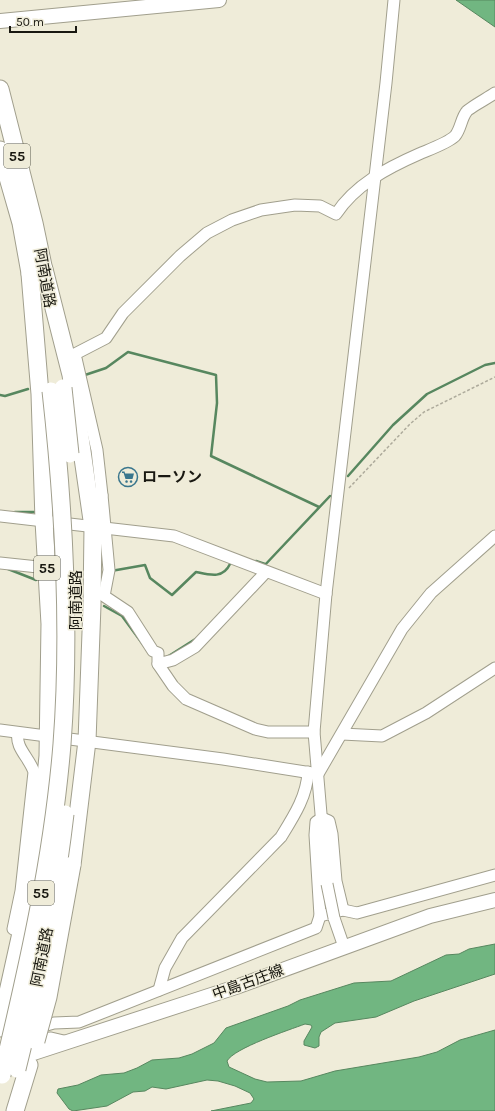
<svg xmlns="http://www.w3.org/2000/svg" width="495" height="1111" viewBox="0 0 495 1111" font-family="Karla,'Noto Sans JP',sans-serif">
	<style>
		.water { fill: #71b681; stroke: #57875f }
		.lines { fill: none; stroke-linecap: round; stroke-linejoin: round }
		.stream { stroke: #57875f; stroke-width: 2.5 }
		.minor-casing { stroke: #a19f8d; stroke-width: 13 }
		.major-casing { stroke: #a19f8d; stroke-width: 16 }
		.highway-casing { stroke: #a19f8d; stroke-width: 19 }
		.path { stroke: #adaa9b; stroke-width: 1.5; stroke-dasharray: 3 2; stroke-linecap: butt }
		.minor { stroke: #fff; stroke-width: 11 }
		.major { stroke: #fff; stroke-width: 14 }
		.highway { stroke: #fff; stroke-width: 17 }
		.minor-bridge-casing { stroke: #a19f8d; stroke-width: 13; stroke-linecap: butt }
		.highway-bridge-casing { stroke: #a19f8d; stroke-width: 19; stroke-linecap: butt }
		.minor-bridge { stroke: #fff; stroke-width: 11 }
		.highway-bridge { stroke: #fff; stroke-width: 17 }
		.labels { text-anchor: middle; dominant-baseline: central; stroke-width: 3; stroke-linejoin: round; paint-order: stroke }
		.shield { fill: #efecd9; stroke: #59584d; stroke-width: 1 }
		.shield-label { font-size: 14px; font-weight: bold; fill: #191811 }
		.street-label { font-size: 15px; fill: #191811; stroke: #efecd9 }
		.poi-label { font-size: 15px; font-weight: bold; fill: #191811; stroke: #efecd9; text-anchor: start }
	</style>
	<rect width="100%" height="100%" fill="#efecd9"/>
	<g class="water">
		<path d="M 456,0 L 495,0 L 495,27 Z"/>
		<path d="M 495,944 L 495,974 L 414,1001 L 376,1017 L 335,1023 L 321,1032 L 319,1037 L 319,1046 L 315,1048 L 304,1045 L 304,1041 L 312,1027 L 311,1025 L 305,1024 C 289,1030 234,1048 227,1061 L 229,1067 L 255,1079 L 267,1082 L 301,1081 L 335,1071 L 419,1057 L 437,1052 L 460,1040 L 495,1030 L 495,1111 L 211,1111 L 251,1103 L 254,1099 L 250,1093 L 235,1086 L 218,1081 L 207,1080 L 166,1089 L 152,1087 L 145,1091 L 133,1092 L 107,1106 L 73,1111 L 69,1109 L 57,1093 L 58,1089 L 78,1085 L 101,1075 L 124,1073 L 137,1068 L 152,1060 L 179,1058 L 192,1054 L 214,1043 L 226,1028 L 288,1006 L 300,1000 L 354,983 L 391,981 L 446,955 L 459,954 L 469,949 Z"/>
	</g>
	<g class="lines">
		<g class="stream">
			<path d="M 85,375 L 106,368 L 128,352 L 216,375 L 217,403 L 211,456 L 319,507"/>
			<path d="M 0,395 L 5,396 L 28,389"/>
			<path d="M 348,476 L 393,425 L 427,394 L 485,365 L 495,363"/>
			<path d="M 15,512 L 38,512"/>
			<path d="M 256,561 L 265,564"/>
			<path d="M 263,567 L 330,496"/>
			<path d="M 8,569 L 36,580"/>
			<path d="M 111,571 L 145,565 L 150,578 L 172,595 L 196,572 C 210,575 223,579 230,564"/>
			<path d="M 104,606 L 122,616 L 150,654"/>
			<path d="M 167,657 L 197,638"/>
		</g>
		<defs>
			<g id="minor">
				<path d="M 102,495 L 109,570 L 104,596 L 128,612 L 153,651 L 158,653 L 158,664 L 173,660 L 195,647 L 266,572"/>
				<path d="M 89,498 L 102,495 L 97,450 L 75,354 L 106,338 L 123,313 L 180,256 L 207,233 L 232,220 L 261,210 L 295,205 L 320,206 L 336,214 C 355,185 387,168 419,154 C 428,150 448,143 455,136 C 461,129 461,118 467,111 C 468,109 491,96 495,93"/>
				<path d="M 0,516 L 174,536 L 326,594"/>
				<path d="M 0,563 L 38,567"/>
				<path d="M 158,664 L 173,686 L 186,699 L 255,729 L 268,732 L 314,732"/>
				<path d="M 0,730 L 223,759 L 318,774 L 402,629 L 431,593 L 495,536"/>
				<path d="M 342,734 L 382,736 L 426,713 L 495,668"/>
				<path d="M 327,884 L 314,732 L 326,594 L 386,83 L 394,0"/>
				<path d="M 320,916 L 315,835 L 316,822 L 322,818 L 329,821 L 332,834 L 336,881 L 343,910"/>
				<path d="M 334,918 L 344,947"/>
				<path d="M 13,929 L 21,891 L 34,772 C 29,757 15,748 18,733"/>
				<path d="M 159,990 L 165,968 L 182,938 L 281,837 C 294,816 307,796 308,772"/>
				<path d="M 36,1028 L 54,1023 L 79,1022 L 316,928 L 320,916 L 343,910 L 357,913 L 495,875"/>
				<path d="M 31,1040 L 51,1038 L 68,1042"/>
			</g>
			<g id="major">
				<path d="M 0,21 L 219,0"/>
				<path d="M 12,1060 L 236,987 L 430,916 L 495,900"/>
			</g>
			<g id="highway">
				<path d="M 0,89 L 34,223 L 46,280"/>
				<path d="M 0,150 L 21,223 L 32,284"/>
				<path d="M 44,269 L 71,375 L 93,527 L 92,605 L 87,741 L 72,865"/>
				<path d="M 0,1028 L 25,915 L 43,805 L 48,756 L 50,624 L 44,521 L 40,394 L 30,274"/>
				<path d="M 15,1111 L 29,1065"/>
			</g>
		</defs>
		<use href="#minor" class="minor-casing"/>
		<use href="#major" class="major-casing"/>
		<use href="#highway" class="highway-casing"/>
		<path class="path" d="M 349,488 L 410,424 L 424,412 L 495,377"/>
		<use href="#minor" class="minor"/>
		<use href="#major" class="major"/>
		<use href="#highway" class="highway"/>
		<defs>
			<path id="minor-bridge" d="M 327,884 L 334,918"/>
			<g id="highway-bridge">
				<path d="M 63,388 L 70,454"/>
				<path d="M 36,1041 L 48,997 L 72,865"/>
				<path d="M 17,1069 C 38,985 55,900 65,814"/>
				<path d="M 2,1075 C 28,966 53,856 62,744 C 71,626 64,508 51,391"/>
			</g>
		</defs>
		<use href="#minor-bridge" class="minor-bridge-casing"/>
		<use href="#highway-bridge" class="highway-bridge-casing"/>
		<use href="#minor-bridge" class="minor-bridge"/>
		<use href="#highway-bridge" class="highway-bridge"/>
	</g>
	<defs>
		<symbol id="supermarket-ring" viewBox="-11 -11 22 22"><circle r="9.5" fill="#efecd9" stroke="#3a768d" stroke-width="1.5"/><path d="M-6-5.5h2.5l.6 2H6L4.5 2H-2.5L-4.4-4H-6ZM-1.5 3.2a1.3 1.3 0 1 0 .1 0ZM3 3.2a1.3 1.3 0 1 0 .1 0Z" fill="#3a768d"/></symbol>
	</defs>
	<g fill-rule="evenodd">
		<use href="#supermarket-ring" x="117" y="466" width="22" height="22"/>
	</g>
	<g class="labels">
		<g class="shield">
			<rect x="4" y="144" width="26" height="24" rx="3"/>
			<rect x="34" y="556" width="26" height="24" rx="3"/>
			<rect x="28" y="881" width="26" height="24" rx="3"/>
		</g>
		<g class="shield-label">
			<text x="17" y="156">55</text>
			<text x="47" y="568">55</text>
			<text x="41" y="893">55</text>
		</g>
		<g class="street-label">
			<text transform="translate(45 278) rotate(80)">阿南道路</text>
			<text transform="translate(76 600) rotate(-90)">阿南道路</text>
			<text transform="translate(42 957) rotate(-79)">阿南道路</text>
			<text transform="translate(248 982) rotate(-20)">中島古庄線</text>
		</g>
		<g class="poi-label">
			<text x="142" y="477">ローソン</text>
		</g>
	</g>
	<path d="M10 26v6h66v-6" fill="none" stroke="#191811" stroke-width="2"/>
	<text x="16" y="26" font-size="12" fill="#191811" stroke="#efecd9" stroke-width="3" paint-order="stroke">50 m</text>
</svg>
